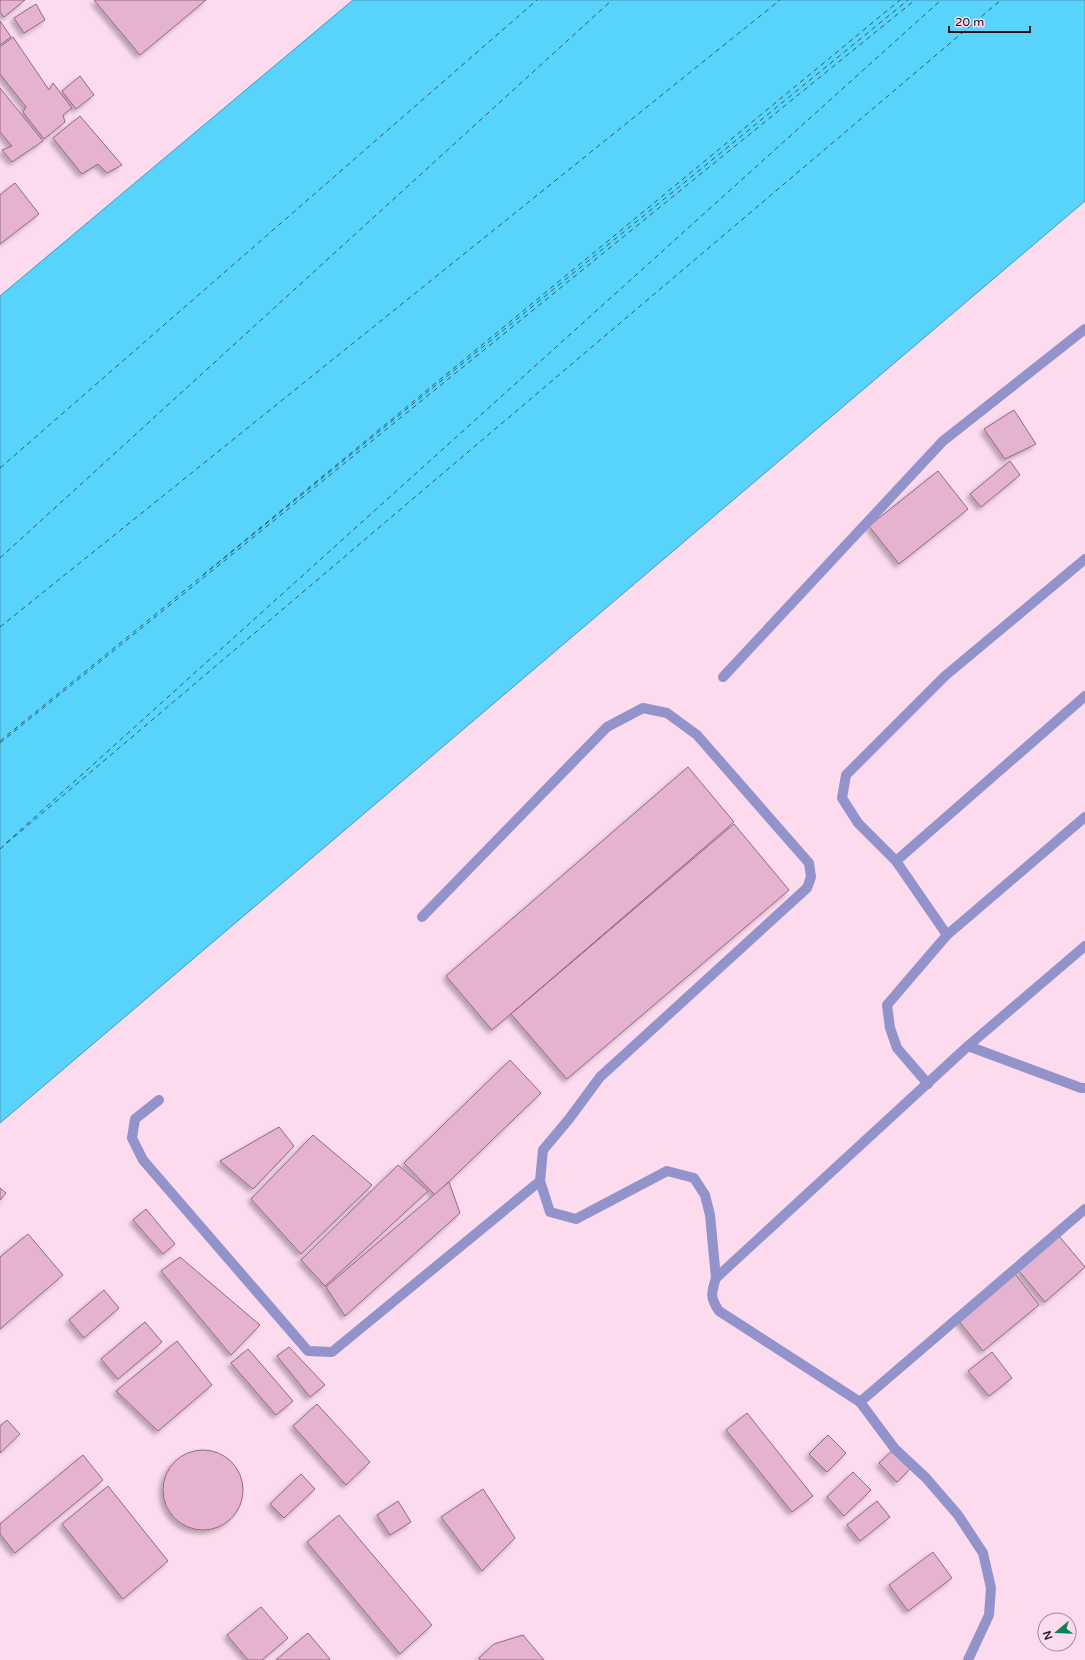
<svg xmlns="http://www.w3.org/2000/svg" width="1085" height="1660" viewBox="0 0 1085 1660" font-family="'Varela Round',sans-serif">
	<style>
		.water { fill: #58d4fc; stroke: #489ab9 }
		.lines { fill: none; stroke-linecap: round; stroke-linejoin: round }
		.ferry { stroke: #2a5d6e; stroke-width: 1; stroke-dasharray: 5 4; stroke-linecap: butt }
		.building { fill: #e5b2d0; stroke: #956783; filter: url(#shadow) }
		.service { stroke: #9193ca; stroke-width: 10 }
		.minor { stroke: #9193ca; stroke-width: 10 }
	</style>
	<defs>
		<filter id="shadow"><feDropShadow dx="-3.5" dy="3.5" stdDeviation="2" flood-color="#0004"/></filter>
	</defs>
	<rect width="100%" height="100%" fill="#fbdbed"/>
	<path class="water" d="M 353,0 L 1085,0 L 1085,201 L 0,1123 L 0,296 Z"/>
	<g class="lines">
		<g class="ferry">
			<path d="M 0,468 L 537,0"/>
			<path d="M 0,558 L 612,0"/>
			<path d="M 203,575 L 900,0"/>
			<path d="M 0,627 L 780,0"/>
			<path d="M 0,741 L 908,0"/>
			<path d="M 0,743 L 915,0"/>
			<path d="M 6,843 L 941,0"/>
			<path d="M 0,849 L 1001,0"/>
		</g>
	</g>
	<g class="building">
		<path d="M 0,0 L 25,0 L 4,17 L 0,12 Z"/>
		<path d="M 94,0 L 206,0 L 140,55 Z"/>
		<path d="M 36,4 L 45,20 L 24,33 L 14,18 Z"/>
		<path d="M 0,21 L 11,37 L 0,45 Z"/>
		<path d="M 13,37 L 49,90 L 53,83 L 72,108 L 63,115 L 65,122 L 44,139 L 23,112 L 26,107 L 0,74 L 0,47 Z"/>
		<path d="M 80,76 L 94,95 L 76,109 L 62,91 Z"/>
		<path d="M 0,88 L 43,141 L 12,162 L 2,150 L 12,146 L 0,132 Z"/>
		<path d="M 80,116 L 122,165 L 107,173 L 98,164 L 82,174 L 53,138 Z"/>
		<path d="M 15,183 L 39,214 L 0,244 L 0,195 Z"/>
		<path d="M 1014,410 L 1036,444 L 1005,459 L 984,429 Z"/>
		<path d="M 1010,461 L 1020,475 L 981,507 L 970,494 Z"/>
		<path d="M 938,471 L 968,509 L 899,564 L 869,526 Z"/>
		<path d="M 688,767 L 734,822 L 492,1030 L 446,976 Z"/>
		<path d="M 734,824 L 789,890 L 567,1079 L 511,1014 Z"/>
		<path d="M 510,1060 L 541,1093 L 435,1195 L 404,1163 Z"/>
		<path d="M 279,1127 L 294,1146 L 253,1189 L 220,1161 Z"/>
		<path d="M 313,1135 L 372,1185 L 301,1254 L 251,1199 Z"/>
		<path d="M 398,1165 L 428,1191 L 325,1286 L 301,1260 Z"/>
		<path d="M 449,1182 L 460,1213 L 345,1316 L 326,1287 Z"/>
		<path d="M 0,1188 L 6,1193 L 0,1200 Z"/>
		<path d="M 146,1209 L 175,1244 L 163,1254 L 133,1220 Z"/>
		<path d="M 28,1234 L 63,1275 L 0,1329 L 0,1257 Z"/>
		<path d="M 1059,1236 L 1085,1267 L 1045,1302 L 1019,1271 Z"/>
		<path d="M 180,1257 L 260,1325 L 231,1355 L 161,1271 Z"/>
		<path d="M 1015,1274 L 1039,1305 L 983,1351 L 958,1320 Z"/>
		<path d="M 104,1290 L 119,1308 L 84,1338 L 69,1320 Z"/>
		<path d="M 145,1322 L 162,1342 L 118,1379 L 101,1359 Z"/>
		<path d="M 177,1341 L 212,1385 L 158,1431 L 116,1391 Z"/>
		<path d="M 289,1347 L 325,1385 L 310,1397 L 277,1356 Z"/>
		<path d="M 248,1349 L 293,1401 L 276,1415 L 231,1363 Z"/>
		<path d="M 992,1352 L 1012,1378 L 989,1396 L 968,1371 Z"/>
		<path d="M 317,1404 L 370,1462 L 346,1485 L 293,1426 Z"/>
		<path d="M 747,1413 L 813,1496 L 792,1512 L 726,1430 Z"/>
		<path d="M 7,1420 L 20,1434 L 0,1453 L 0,1426 Z"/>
		<path d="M 828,1435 L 846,1453 L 827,1472 L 809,1454 Z"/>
		<path d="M 894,1449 L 911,1468 L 897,1482 L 879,1463 Z"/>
		<circle cx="203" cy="1490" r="40"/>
		<path d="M 83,1455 L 103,1480 L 15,1553 L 0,1534 L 0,1524 Z"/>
		<path d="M 853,1472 L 871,1490 L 844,1516 L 827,1497 Z"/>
		<path d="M 301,1474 L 315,1489 L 284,1518 L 270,1504 Z"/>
		<path d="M 108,1486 L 168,1561 L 123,1599 L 62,1524 Z"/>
		<path d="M 483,1489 L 515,1538 L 482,1571 L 441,1517 Z"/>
		<path d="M 398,1501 L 411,1522 L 390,1535 L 377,1515 Z"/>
		<path d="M 877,1501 L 890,1517 L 860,1541 L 847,1525 Z"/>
		<path d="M 339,1515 L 432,1625 L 400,1654 L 307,1542 Z"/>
		<path d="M 933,1552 L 952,1578 L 908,1611 L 889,1585 Z"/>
		<path d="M 261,1607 L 288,1638 L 262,1660 L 248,1660 L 227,1635 Z"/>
		<path d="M 308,1633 L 330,1659 L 329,1660 L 276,1660 Z"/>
		<path d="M 523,1635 L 544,1660 L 481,1660 L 479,1658 L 494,1644 Z"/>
	</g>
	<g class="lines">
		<g class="service">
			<path d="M 723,677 L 943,441 L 1085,329"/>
			<path d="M 896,861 L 1085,696"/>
			<path d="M 422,917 L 607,727 L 643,708 L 667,713 L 697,735 L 809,863 L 811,877 L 807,888 L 600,1077 L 569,1119 L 543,1150 L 540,1181 L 550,1212 L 576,1219 L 667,1171 L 694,1178 L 705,1195 L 710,1215 L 716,1278"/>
			<path d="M 947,935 L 1085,817"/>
			<path d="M 1085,946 L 968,1046 L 716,1278 C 711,1293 710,1298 719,1311 L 860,1402 L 1085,1209"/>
			<path d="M 968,1046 L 1081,1088 L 1085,1088"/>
			<path d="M 928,1084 L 897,1048 L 890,1028 L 887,1005 L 947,935 L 896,861 L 858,823 L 842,798 L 846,775 L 945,676 L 1085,559"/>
			<path d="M 159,1100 L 135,1119 L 132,1138 L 143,1160 L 308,1351 L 332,1352 L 540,1181"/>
		</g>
		<path class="minor" d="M 860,1402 L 895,1449 L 926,1478 L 958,1515 L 983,1553 L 991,1588 L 989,1615 L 968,1660"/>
	</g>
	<g transform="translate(1057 1632) rotate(251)"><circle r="19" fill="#fbdbed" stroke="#a58b9a"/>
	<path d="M0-3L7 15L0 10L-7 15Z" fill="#147d58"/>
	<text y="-6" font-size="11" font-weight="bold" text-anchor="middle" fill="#24121d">N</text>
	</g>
	<path d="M949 26v6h81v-6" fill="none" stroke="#24121d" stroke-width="2"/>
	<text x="955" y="26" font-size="12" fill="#24121d" stroke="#fbdbed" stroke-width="3" paint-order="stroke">20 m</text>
</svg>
